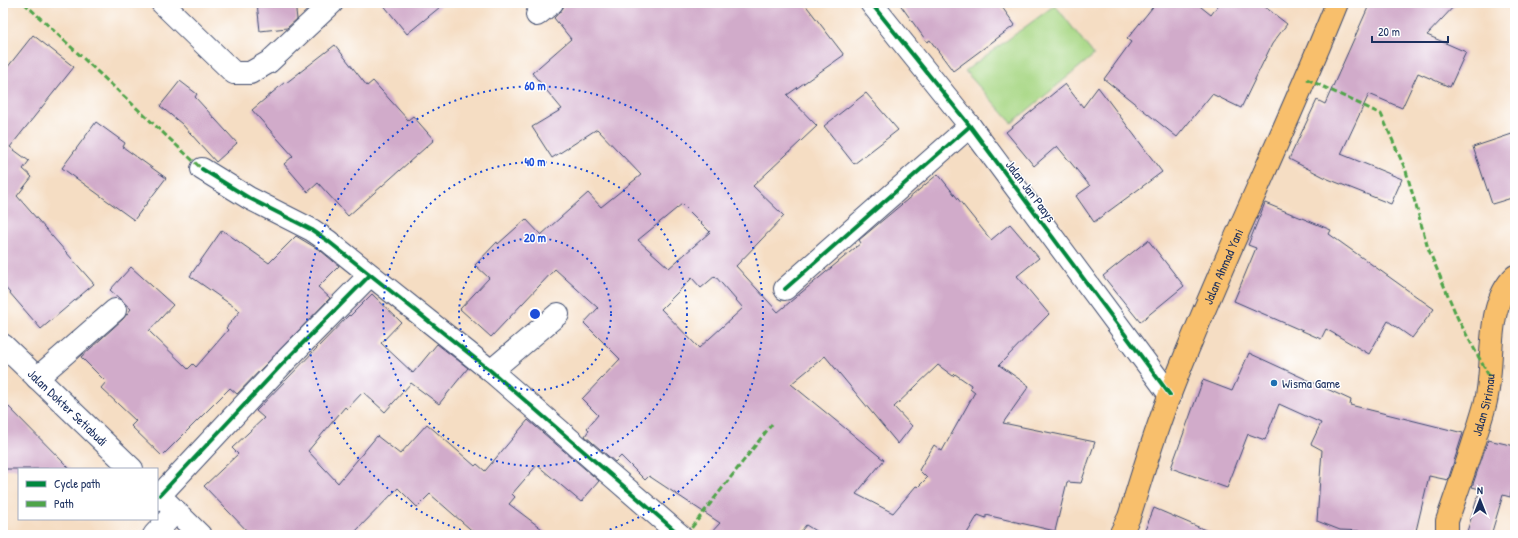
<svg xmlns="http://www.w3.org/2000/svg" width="1518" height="538" viewBox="0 0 1518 538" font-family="'Patrick Hand',sans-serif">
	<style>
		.green { fill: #a7d784; stroke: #618371 }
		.building { fill: #d1abca; fill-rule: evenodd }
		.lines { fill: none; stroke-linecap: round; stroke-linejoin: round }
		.minor-casing { stroke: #3c496d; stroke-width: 24 }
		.major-casing { stroke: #3c496d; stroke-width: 24 }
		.highway-casing { stroke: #3c496d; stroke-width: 24 }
		.minor { stroke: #fff; stroke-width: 22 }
		.major { stroke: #f8bf6c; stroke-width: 22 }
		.highway { stroke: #f8bf6c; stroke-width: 22 }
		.quiet { stroke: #4fa44a; stroke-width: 3; stroke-dasharray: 6 3; stroke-linecap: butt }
		.cycleway-casing { stroke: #fff; stroke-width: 6 }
		.cycleway { stroke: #00873e; stroke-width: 4 }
		.ring { fill: none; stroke: #1d4ed8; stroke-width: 2; stroke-dasharray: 2 4 }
		.poi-dot { fill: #1f6fb2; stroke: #fff; stroke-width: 1.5 }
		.labels { text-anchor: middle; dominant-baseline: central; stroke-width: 3; stroke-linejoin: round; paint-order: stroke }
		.street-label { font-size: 13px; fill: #1b2f5e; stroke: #fff }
		.poi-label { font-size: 13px; fill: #1b2f5e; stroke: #fff; text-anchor: start }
		.centre { fill: #1d4ed8; stroke: #fff; stroke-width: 2 }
		.ring-label { font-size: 12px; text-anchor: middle; font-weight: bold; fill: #1d4ed8; stroke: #fff; stroke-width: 3; stroke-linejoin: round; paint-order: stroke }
	</style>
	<rect width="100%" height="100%" fill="#fff"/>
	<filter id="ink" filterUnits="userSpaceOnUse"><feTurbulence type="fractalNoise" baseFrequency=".025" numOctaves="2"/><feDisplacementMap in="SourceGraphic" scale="8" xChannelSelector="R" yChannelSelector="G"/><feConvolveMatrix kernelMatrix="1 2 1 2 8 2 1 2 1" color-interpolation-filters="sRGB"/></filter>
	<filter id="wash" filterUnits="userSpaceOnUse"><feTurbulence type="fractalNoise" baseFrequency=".012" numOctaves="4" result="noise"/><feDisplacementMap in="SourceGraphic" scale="16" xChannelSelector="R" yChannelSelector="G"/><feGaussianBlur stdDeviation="0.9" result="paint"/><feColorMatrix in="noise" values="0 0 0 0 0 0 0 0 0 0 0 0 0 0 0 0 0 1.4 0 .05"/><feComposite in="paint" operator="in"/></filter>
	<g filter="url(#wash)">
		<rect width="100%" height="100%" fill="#f5ddc3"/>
		<path class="green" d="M 1055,5 L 1094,55 L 1012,123 L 965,71 Z"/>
		<g id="blocks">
			<g class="building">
				<path d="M 257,3 L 295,3 L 297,19 L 287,28 L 260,31 Z"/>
				<path d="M 382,3 L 445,3 L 407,34 Z"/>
				<path d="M 564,3 L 804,3 L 844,55 L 787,95 L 817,126 L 753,186 L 784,216 L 736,266 L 778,312 L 861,243 L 859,240 L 938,174 L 991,240 L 1010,224 L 1039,258 L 1017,276 L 1049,314 L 999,365 L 1029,386 L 1003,423 L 1095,442 L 1081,483 L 1067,482 L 1055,531 L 986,515 L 986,518 L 978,515 L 966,535 L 822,535 L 806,525 L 798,535 L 709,535 L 720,523 L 649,476 L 645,480 L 621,456 L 615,462 L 585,436 L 589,430 L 587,428 L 598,415 L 582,399 L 620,359 L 584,323 L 598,308 L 555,269 L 491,337 L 460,309 L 489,278 L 475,265 L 497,242 L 498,244 L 526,219 L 541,235 L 588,193 L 601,207 L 641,175 L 597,129 L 552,158 L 532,127 L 562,109 L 532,73 L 571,39 L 554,18 L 563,8 ZM 682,204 L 710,232 L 669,268 L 638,240 ZM 715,276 L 743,308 L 699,348 L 661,309 L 692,278 L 701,288 ZM 825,356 L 898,444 L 912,426 L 894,407 L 938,365 L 953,376 L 955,374 L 971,385 L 970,388 L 975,392 L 942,451 L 934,445 L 919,470 L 927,478 L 918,487 L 916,486 L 893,513 L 856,494 L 884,460 L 791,384 Z"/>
				<path d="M 899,3 L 999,3 L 1015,25 L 953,71 L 930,40 L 927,42 Z"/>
				<path d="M 1156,3 L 1196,3 L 1211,15 L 1220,3 L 1260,3 L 1287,24 L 1272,44 L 1241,108 L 1212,94 L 1177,137 L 1104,79 L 1131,42 L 1127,39 Z"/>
				<path d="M 1370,3 L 1457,3 L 1427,35 L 1466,52 L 1450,87 L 1418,73 L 1402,108 L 1369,94 L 1341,154 L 1402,179 L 1391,204 L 1328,179 L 1289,159 L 1317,100 L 1325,104 Z"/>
				<path d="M 33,35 L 74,67 L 10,147 L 29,161 L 23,169 L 32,177 L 17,196 L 94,284 L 41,329 L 3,285 L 3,73 Z"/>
				<path d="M 335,45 L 367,86 L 373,81 L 408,120 L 413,116 L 434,140 L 348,216 L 318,183 L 308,192 L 284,164 L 293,156 L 252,110 L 285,82 L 286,83 Z"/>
				<path d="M 180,81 L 197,94 L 195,97 L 237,143 L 216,162 L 182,124 L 160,106 Z"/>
				<path d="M 1065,84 L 1083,107 L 1098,87 L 1162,172 L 1094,222 L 1076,196 L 1090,186 L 1057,146 L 1034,166 L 1006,132 Z"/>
				<path d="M 866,93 L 898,130 L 854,164 L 824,126 Z"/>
				<path d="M 96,122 L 125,143 L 123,147 L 166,178 L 134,220 L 62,168 Z"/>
				<path d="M 1515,133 L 1515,197 L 1492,204 L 1473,147 Z"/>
				<path d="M 1265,203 L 1331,230 L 1329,234 L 1434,309 L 1412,338 L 1388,321 L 1369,354 L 1326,329 L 1321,339 L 1234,301 L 1256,248 L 1248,245 Z"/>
				<path d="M 222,230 L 269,263 L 296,236 L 321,251 L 339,266 L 318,287 L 330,298 L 237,394 L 230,388 L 162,456 L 131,426 L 136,421 L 101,388 L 106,382 L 81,357 L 123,319 L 131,309 L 110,290 L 131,267 L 173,305 L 149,331 L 188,369 L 193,364 L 196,367 L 228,330 L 226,328 L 240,311 L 190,276 Z"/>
				<path d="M 1148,240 L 1184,286 L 1140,322 L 1103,276 Z"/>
				<path d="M 372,294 L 401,322 L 381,343 L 413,373 L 437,344 L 468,368 L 439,404 L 411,383 L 385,412 L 363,392 L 347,409 L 345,407 L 308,451 L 338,483 L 377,436 L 400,454 L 427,424 L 475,466 L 477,464 L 485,471 L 528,420 L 599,481 L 581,502 L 537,465 L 512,494 L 515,497 L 509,504 L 550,535 L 477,535 L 430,494 L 417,507 L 398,488 L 352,535 L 251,535 L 204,486 L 238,454 L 232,448 L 264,418 L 256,411 L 349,315 L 350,316 Z"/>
				<path d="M 1249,353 L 1351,400 L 1350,405 L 1463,433 L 1448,480 L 1429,476 L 1415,535 L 1384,535 L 1384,532 L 1340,530 L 1317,521 L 1322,450 L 1311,444 L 1321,423 L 1279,404 L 1265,440 L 1248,434 L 1227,488 L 1171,468 L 1203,380 L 1232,391 Z"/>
				<path d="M 3,401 L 70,469 L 3,469 Z"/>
				<path d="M 1488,440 L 1515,446 L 1515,478 L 1510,497 L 1503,495 L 1491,535 L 1466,535 L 1480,489 L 1472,487 Z"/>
				<path d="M 1154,508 L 1217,535 L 1143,535 Z"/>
			</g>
		</g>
	</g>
	<g filter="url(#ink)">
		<use href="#blocks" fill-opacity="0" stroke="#3c496d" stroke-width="1"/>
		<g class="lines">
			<defs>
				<g id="minor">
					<path d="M 162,3 L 234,73 L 250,73 L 269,62 L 332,3"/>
					<path d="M 871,3 L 970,126 L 1170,395"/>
					<path d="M 537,15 L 552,3"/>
					<path d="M 202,169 L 249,198 L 312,230 L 328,241 L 491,371 L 680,535"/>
					<path d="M 785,289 L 970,126"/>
					<path id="s1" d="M 3,345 L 132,469"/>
					<path d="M 491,371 L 558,314"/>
					<path d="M 37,378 L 115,310"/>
					<path d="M 157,493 L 200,535"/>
					<path d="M 160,495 L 288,358 L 370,275"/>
					<path d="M 154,535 L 176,511"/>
				</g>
				<g id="major">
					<path id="s2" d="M 1447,535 L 1447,521 C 1460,483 1474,444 1485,405 C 1496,366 1483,306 1515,276"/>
				</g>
				<g id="highway">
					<path id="s3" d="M 1120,535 L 1129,517 C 1142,476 1154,434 1170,394 C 1221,262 1284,135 1337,3"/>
				</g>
			</defs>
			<use href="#minor" class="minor-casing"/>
			<use href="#major" class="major-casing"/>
			<use href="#highway" class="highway-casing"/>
			<use href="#minor" class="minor"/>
			<use href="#major" class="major"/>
			<use href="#highway" class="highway"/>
			<g class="quiet">
				<path d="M 24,3 L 204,171"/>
				<path d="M 1307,79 L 1381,114 L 1406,171 L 1428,248 L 1458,319 L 1490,378"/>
				<path d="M 686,535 L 772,424"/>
			</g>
			<defs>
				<g id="cycleway">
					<path d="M 871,3 L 970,126 L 1170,395"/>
					<path d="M 202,169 L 249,198 L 312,230 L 328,241 L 491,371 L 680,535"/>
					<path d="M 785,289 L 970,126"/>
					<path d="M 160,495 L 288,358 L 370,275"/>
				</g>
			</defs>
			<use href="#cycleway" class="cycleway-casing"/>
			<use href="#cycleway" class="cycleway"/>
		</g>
	</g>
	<g class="ring">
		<circle cx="535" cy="314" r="76"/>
		<circle cx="535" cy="314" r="152"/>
		<path d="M478 535A228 228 0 1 1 592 535"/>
	</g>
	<circle class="poi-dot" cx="1274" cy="383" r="4"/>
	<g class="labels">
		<g class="street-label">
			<text transform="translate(1031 191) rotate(53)">Jalan Jan Paays</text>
			<text stroke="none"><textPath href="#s3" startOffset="288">Jalan Ahmad Yani</textPath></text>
			<text stroke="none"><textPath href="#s2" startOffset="136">Jalan Sirimau</textPath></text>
			<text stroke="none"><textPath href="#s1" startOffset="90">Jalan Dokter Setiabudi</textPath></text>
		</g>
		<g class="poi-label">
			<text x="1282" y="383">Wisma Game</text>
		</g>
	</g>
	<circle cx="535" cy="314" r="6" class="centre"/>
	<g class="ring-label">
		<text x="535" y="90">60 m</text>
		<text x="535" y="166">40 m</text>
		<text x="535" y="242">20 m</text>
	</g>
	<rect width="1518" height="538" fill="none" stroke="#fff" stroke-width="16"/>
	<rect x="18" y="468" width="140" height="52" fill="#ffffff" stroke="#a4acbf"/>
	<rect x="26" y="481" width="20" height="6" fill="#00873e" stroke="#a4acbf"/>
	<text x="54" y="488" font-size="12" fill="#1b2f5e">Cycle path</text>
	<rect x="26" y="501" width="20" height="6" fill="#4fa44a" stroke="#a4acbf"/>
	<text x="54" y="508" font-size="12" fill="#1b2f5e">Path</text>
	<g transform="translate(1480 500)" stroke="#ffffff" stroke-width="3" paint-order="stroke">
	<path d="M0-3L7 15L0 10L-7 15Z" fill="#1b2f5e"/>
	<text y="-6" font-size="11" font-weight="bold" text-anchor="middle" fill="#1b2f5e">N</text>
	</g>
	<path d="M1372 36v6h76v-6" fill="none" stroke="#1b2f5e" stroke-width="2"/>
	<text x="1378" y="36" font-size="12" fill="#1b2f5e" stroke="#ffffff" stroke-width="3" paint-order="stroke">20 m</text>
</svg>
